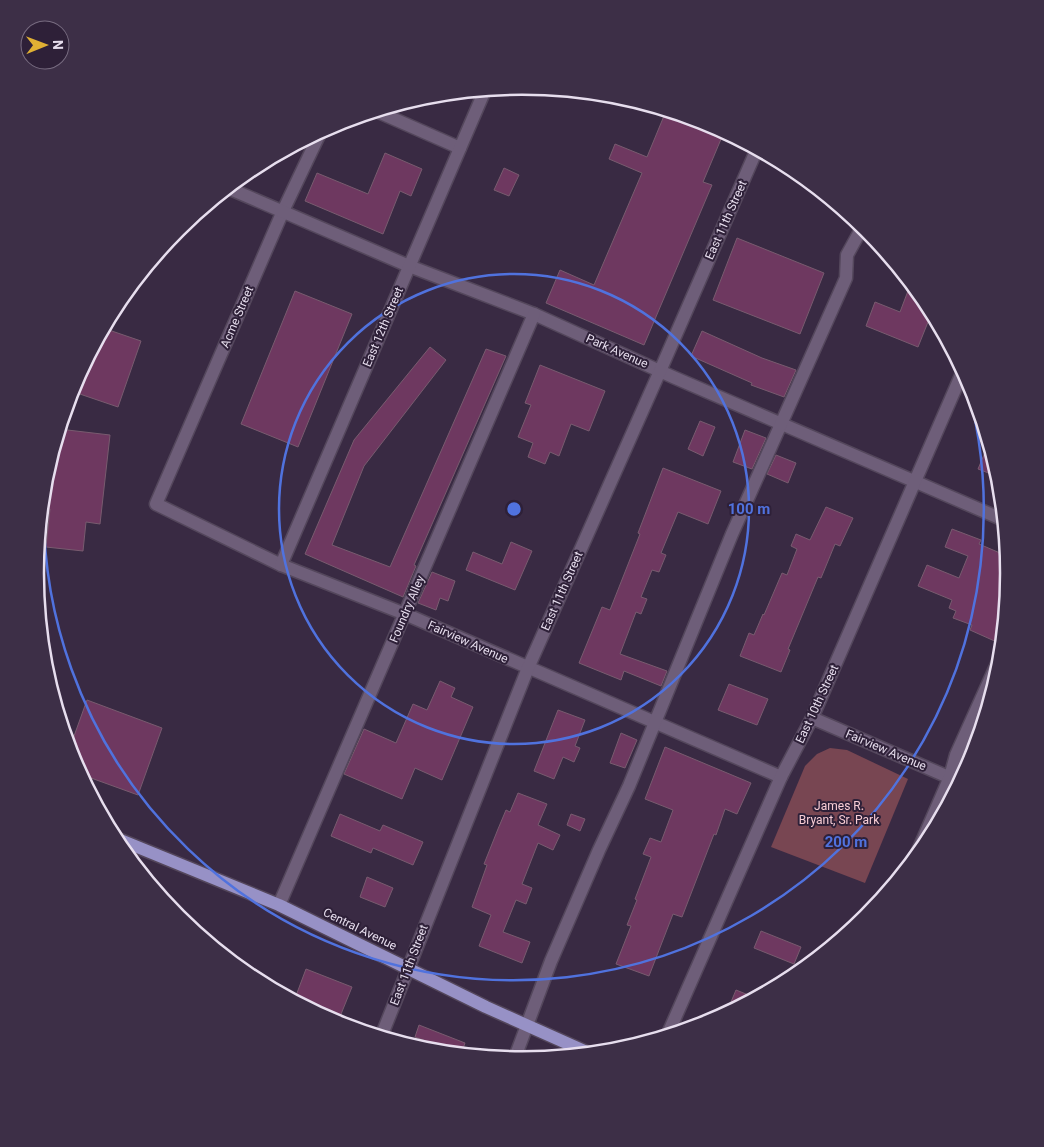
<svg xmlns="http://www.w3.org/2000/svg" width="1044" height="1147" viewBox="0 0 1044 1147" font-family="Roboto,sans-serif">
	<style>
		.green { fill: #784652 }
		.building { fill: #6e3860; stroke: #785b6f }
		.lines { fill: none; stroke-linecap: round; stroke-linejoin: round }
		.minor-casing { stroke: #54475c; stroke-width: 15 }
		.major-casing { stroke: #54475c; stroke-width: 15 }
		.minor { stroke: #6e5e79; stroke-width: 12 }
		.major { stroke: #9791c6; stroke-width: 12 }
		.ring { fill: none; stroke: #5072de; stroke-width: 2.5 }
		.labels { text-anchor: middle; dominant-baseline: central; stroke-width: 4; stroke-linejoin: round; paint-order: stroke }
		.street-label { font-size: 12px; fill: #e7deee; stroke: #2e2038 }
		.park-label { font-size: 12px; fill: #f8cdd5; stroke: #2e2038 }
		.rim { fill: none; stroke: #e7deee; stroke-width: 2.5 }
		.centre { fill: #5072de; stroke: #2e2038; stroke-width: 2.5 }
		.ring-label { font-size: 15px; text-anchor: middle; font-weight: bold; fill: #5072de; stroke: #2e2038; stroke-width: 4; stroke-linejoin: round; paint-order: stroke }
	</style>
	<rect width="100%" height="100%" fill="#392a43"/>
	<path class="green" d="M 830,748 L 847,750 L 908,779 L 865,883 L 771,847 L 805,766 L 817,754 Z"/>
	<g class="building">
		<path d="M 666,111 L 709,124 L 724,132 L 703,182 L 712,185 L 644,345 L 546,303 L 560,270 L 594,285 L 642,173 L 609,159 L 615,144 L 647,157 Z"/>
		<path d="M 385,153 L 422,169 L 411,196 L 400,191 L 383,234 L 305,201 L 317,173 L 368,194 Z"/>
		<path d="M 504,168 L 519,175 L 509,196 L 494,190 Z"/>
		<path d="M 737,238 L 824,273 L 800,334 L 713,300 Z"/>
		<path d="M 911,283 L 927,303 L 932,312 L 918,347 L 866,326 L 875,302 L 900,312 Z"/>
		<path d="M 295,291 L 352,314 L 298,447 L 241,424 Z"/>
		<path d="M 103,328 L 141,341 L 118,407 L 71,391 Z"/>
		<path d="M 702,331 L 762,358 L 796,370 L 784,397 L 751,385 L 752,383 L 691,356 Z"/>
		<path d="M 430,347 L 446,360 L 364,466 L 332,545 L 390,567 L 486,349 L 506,356 L 414,565 L 416,566 L 403,597 L 305,554 L 354,440 Z"/>
		<path d="M 540,365 L 605,391 L 589,431 L 571,424 L 559,456 L 550,452 L 545,464 L 528,457 L 533,443 L 518,437 L 531,405 L 525,403 Z"/>
		<path d="M 700,421 L 715,427 L 703,456 L 688,449 Z"/>
		<path d="M 59,429 L 110,435 L 100,524 L 86,522 L 83,551 L 46,547 L 50,509 L 41,509 L 44,478 Z"/>
		<path d="M 745,430 L 766,438 L 752,469 L 733,462 Z"/>
		<path d="M 989,443 L 994,459 L 999,477 L 978,469 Z"/>
		<path d="M 776,455 L 796,463 L 788,483 L 767,474 Z"/>
		<path d="M 663,468 L 721,491 L 708,524 L 678,512 L 661,553 L 666,555 L 659,572 L 652,570 L 641,597 L 647,599 L 641,614 L 636,612 L 620,654 L 667,671 L 661,686 L 624,671 L 621,680 L 579,663 L 602,607 L 610,610 L 640,534 L 638,533 Z"/>
		<path d="M 826,507 L 853,518 L 840,546 L 835,544 L 821,578 L 818,577 L 788,649 L 790,650 L 781,672 L 740,656 L 749,633 L 754,635 L 763,614 L 764,615 L 782,573 L 787,575 L 797,549 L 791,546 L 796,534 L 810,540 Z"/>
		<path d="M 952,529 L 981,540 L 979,544 L 1007,556 L 1009,574 L 1003,632 L 999,643 L 970,630 L 972,625 L 953,618 L 956,611 L 949,608 L 952,600 L 918,586 L 927,565 L 959,578 L 968,556 L 945,547 Z"/>
		<path d="M 511,542 L 532,551 L 515,590 L 466,570 L 473,552 L 502,564 Z"/>
		<path d="M 432,572 L 455,581 L 448,601 L 440,598 L 436,610 L 418,603 Z"/>
		<path d="M 440,681 L 455,688 L 451,697 L 473,707 L 442,780 L 415,768 L 402,799 L 344,774 L 364,729 L 396,743 L 413,704 L 427,710 Z"/>
		<path d="M 729,684 L 768,699 L 757,725 L 718,710 Z"/>
		<path d="M 87,700 L 162,728 L 138,795 L 80,774 L 72,760 L 69,750 Z"/>
		<path d="M 558,710 L 585,720 L 575,746 L 580,748 L 574,762 L 563,757 L 554,779 L 534,771 Z"/>
		<path d="M 621,733 L 637,740 L 625,768 L 610,763 Z"/>
		<path d="M 665,747 L 751,783 L 737,814 L 725,809 L 716,835 L 714,834 L 682,917 L 673,914 L 649,976 L 616,964 L 631,926 L 627,925 L 637,900 L 635,899 L 651,857 L 643,854 L 650,838 L 661,842 L 673,810 L 645,799 Z"/>
		<path d="M 518,793 L 547,804 L 538,825 L 560,835 L 553,850 L 538,843 L 522,884 L 532,888 L 526,904 L 516,900 L 503,932 L 530,942 L 522,963 L 479,946 L 491,915 L 472,907 L 487,865 L 484,864 L 498,829 L 506,810 L 510,812 Z"/>
		<path d="M 340,814 L 380,831 L 383,825 L 423,842 L 413,865 L 373,848 L 371,853 L 331,836 Z"/>
		<path d="M 571,814 L 585,819 L 580,831 L 567,825 Z"/>
		<path d="M 367,877 L 393,888 L 385,907 L 360,897 Z"/>
		<path d="M 761,931 L 801,947 L 794,964 L 754,948 Z"/>
		<path d="M 306,969 L 352,987 L 337,1024 L 294,1001 Z"/>
		<path d="M 736,990 L 756,998 L 726,1014 Z"/>
		<path d="M 419,1025 L 465,1043 L 461,1054 L 415,1037 Z"/>
	</g>
	<g class="lines">
		<defs>
			<g id="minor">
				<path d="M 376,111 L 460,148"/>
				<path d="M 321,131 L 283,211 L 156,504 L 281,565 L 405,614 L 781,777"/>
				<path d="M 228,188 L 409,266 L 534,314 L 673,377 L 1004,520"/>
				<path d="M 281,565 L 485,90"/>
				<path d="M 812,718 L 960,782"/>
				<path d="M 914,860 L 950,777 L 956,755 L 1001,655"/>
				<path d="M 279,905 L 534,314"/>
				<path d="M 667,1036 L 781,777 L 812,718 L 963,371"/>
				<path d="M 381,1037 L 528,668 L 660,371 L 757,149"/>
				<path d="M 514,1060 L 551,961 L 599,850 L 629,786 L 732,534 L 846,278 L 847,255 L 863,226"/>
			</g>
			<path id="major" d="M 113,837 L 279,905 L 486,1007 L 591,1054"/>
		</defs>
		<use href="#minor" class="minor-casing"/>
		<use href="#major" class="major-casing"/>
		<use href="#minor" class="minor"/>
		<use href="#major" class="major"/>
	</g>
	<g class="ring">
		<circle cx="514" cy="509" r="235"/>
		<path d="M963 372A470 470 0 1 1 45 476"/>
	</g>
	<g class="labels">
		<g class="street-label">
			<text transform="translate(726 220) rotate(-66)">East 11th Street</text>
			<text transform="translate(237 317) rotate(-67)">Acme Street</text>
			<text transform="translate(383 327) rotate(-67)">East 12th Street</text>
			<text transform="translate(617 351) rotate(24)">Park Avenue</text>
			<text transform="translate(562 591) rotate(-66)">East 11th Street</text>
			<text transform="translate(407 609) rotate(-67)">Foundry Alley</text>
			<text transform="translate(468 642) rotate(24)">Fairview Avenue</text>
			<text transform="translate(817 704) rotate(-65)">East 10th Street</text>
			<text transform="translate(886 750) rotate(23)">Fairview Avenue</text>
			<text transform="translate(360 929) rotate(26)">Central Avenue</text>
			<text transform="translate(409 965) rotate(-69)">East 11th Street</text>
		</g>
		<g class="park-label">
			<text x="839" y="806">James R.<tspan x="839" dy="14">Bryant, Sr. Park</tspan></text>
		</g>
	</g>
	<path d="M0 0H1044V1147H0ZM44 573a478 478 0 1 1 956 0a478 478 0 1 1-956 0Z" fill="#3d2f47" fill-rule="evenodd"/>
	<path class="rim" d="M44 573a478 478 0 1 1 956 0a478 478 0 1 1-956 0Z"/>
	<circle cx="514" cy="509" r="8" class="centre"/>
	<g class="ring-label">
		<text x="749" y="514">100 m</text>
		<text x="846" y="847">200 m</text>
	</g>
	<g transform="translate(45 45) rotate(89)"><circle r="24" fill="#2e2038" stroke="#786c81"/>
	<path d="M0-4L9 19L0 12L-9 19Z" fill="#e0b034"/>
	<text y="-8" font-size="14" font-weight="bold" text-anchor="middle" fill="#e7deee">N</text>
	</g>
</svg>
